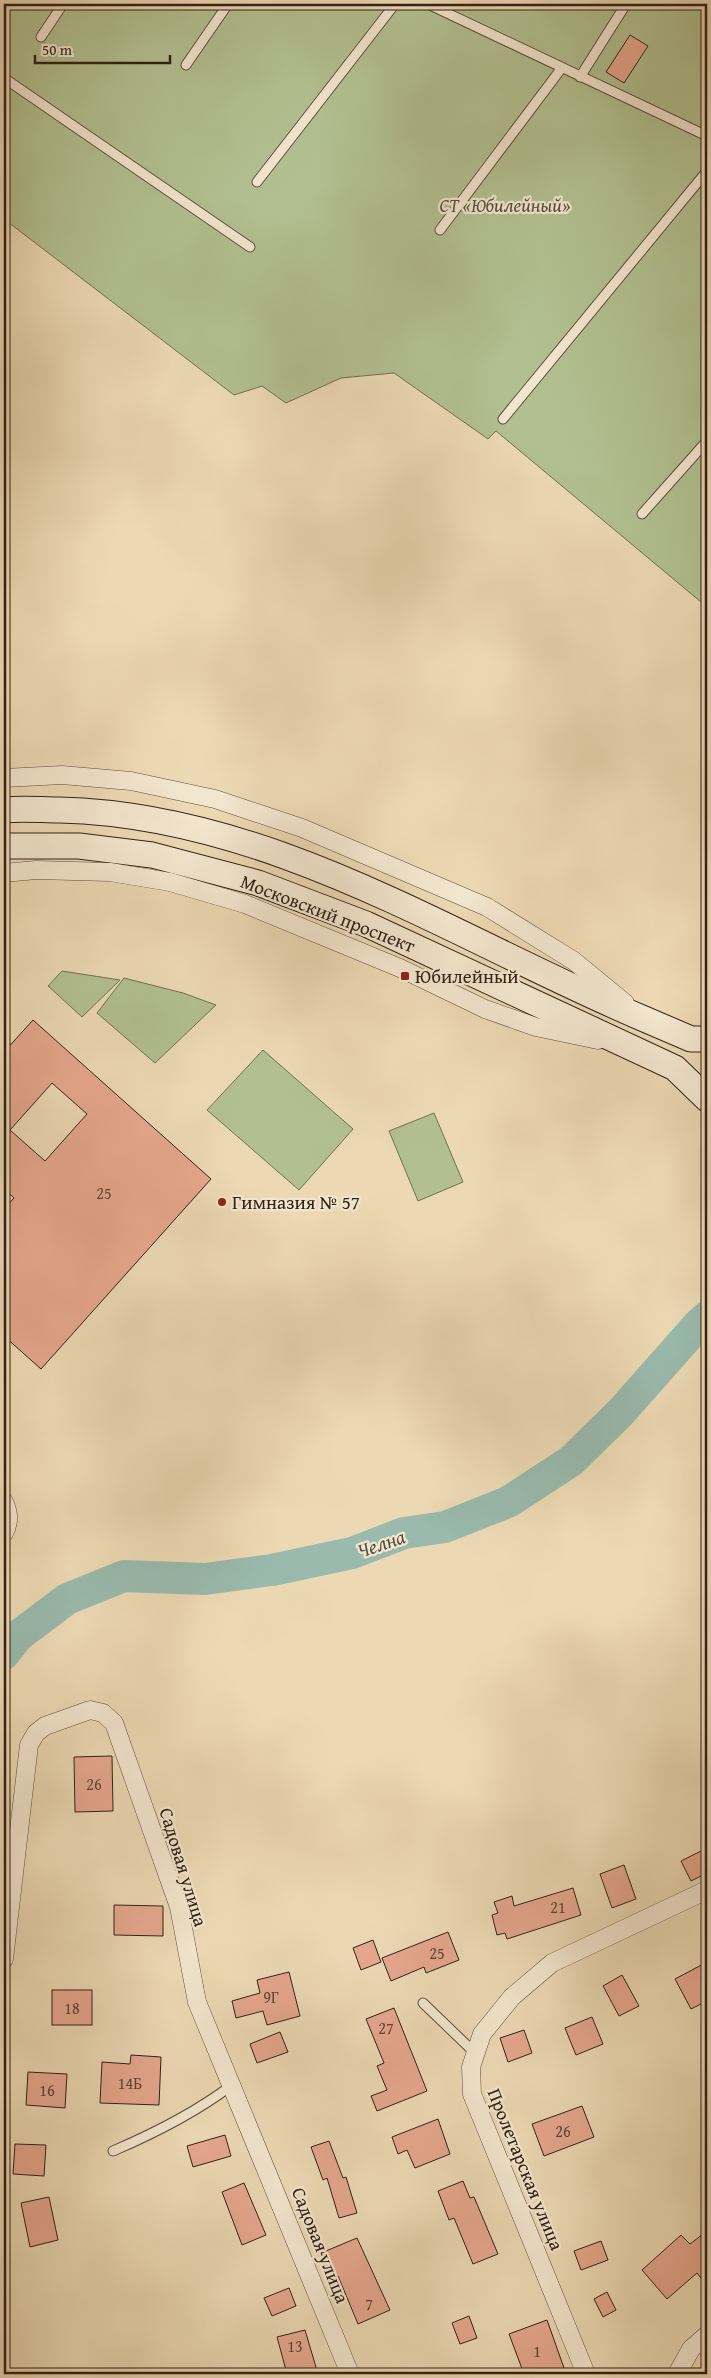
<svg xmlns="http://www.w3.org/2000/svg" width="711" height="2378" viewBox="0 0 711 2378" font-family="'Gentium Book Plus',serif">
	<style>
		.green { fill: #b2c091; stroke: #717054 }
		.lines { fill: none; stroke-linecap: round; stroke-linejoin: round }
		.river { stroke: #99baad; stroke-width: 32 }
		.building { fill: #e6a78e; stroke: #302018; fill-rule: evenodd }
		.service-casing { stroke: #5f4e3f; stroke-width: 11 }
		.minor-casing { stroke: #5f4e3f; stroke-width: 19 }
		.secondary-casing { stroke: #302018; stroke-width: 27 }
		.service { stroke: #f3e6ce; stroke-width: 9 }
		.minor { stroke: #f3e6ce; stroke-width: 18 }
		.secondary { stroke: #f3e6ce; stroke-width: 25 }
		.poi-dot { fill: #8f2418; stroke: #f3e6ce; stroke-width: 2 }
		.labels { text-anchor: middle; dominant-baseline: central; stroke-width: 4.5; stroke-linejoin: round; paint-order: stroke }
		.number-label { font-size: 16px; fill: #5e4236 }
		.park-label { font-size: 19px; font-style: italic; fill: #57503c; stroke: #f3e6ce }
		.street-label { font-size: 19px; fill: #302018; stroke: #f3e6ce }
		.poi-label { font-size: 19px; fill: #302018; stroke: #f3e6ce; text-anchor: start }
		.water-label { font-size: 20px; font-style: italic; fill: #504e45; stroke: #f3e6ce }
	</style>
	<rect width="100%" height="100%" fill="#ecd9b4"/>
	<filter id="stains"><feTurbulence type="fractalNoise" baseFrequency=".004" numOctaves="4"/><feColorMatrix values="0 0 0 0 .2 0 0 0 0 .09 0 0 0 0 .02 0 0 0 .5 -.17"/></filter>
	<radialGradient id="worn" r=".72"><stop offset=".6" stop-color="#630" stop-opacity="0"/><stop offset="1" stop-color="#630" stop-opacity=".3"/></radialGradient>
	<g class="green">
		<path d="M 4,4 L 707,4 L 707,607 L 496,431 L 488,439 L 394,373 L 341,378 L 286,403 L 262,386 L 234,395 L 4,219 Z"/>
		<path d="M 62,971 L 120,980 L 82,1017 L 48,986 Z"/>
		<path d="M 124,978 L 183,993 L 216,1005 L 155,1063 L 97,1013 Z"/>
		<path d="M 263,1050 L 353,1129 L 299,1190 L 207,1110 Z"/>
		<path d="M 434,1113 L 463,1182 L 418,1201 L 389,1131 Z"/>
	</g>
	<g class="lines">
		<path class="river" d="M 4,1654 L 18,1636 L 67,1599 L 124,1576 L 205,1579 L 272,1570 L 352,1553 L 404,1533 L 445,1527 L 508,1502 L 571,1461 L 621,1412 L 697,1326 L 707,1317"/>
	</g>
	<g class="building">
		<path d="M 630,35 L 648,46 L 624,83 L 606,72 Z"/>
		<path d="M 33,1020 L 211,1179 L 41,1369 L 4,1336 L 4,1209 L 14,1198 L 4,1188 L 4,1052 ZM 52,1083 L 87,1114 L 45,1161 L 10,1130 Z"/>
		<path d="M 112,1756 L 113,1811 L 75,1812 L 74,1757 Z"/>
		<path d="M 707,1848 L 707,1873 L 691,1881 L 681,1861 Z"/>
		<path d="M 624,1865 L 636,1899 L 612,1908 L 600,1874 Z"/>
		<path d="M 573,1888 L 581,1915 L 507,1939 L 505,1933 L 497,1935 L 492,1915 L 498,1913 L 494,1902 L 512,1896 L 514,1906 Z"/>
		<path d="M 114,1905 L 163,1906 L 163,1936 L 114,1935 Z"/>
		<path d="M 448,1932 L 459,1960 L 426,1973 L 424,1967 L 391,1981 L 382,1958 Z"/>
		<path d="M 373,1940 L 381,1962 L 361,1970 L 353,1948 Z"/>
		<path d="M 707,1962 L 707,2001 L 691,2009 L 675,1979 Z"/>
		<path d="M 289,1972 L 300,2016 L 267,2025 L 263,2011 L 236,2018 L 232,2001 L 260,1993 L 257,1980 Z"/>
		<path d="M 622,1975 L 639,2006 L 619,2016 L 603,1986 Z"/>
		<rect x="52" y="1990" width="40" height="35"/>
		<path d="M 394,2008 L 427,2091 L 377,2111 L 371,2096 L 387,2090 L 377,2066 L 384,2063 L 366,2019 Z"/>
		<path d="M 592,2017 L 603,2044 L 576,2055 L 565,2028 Z"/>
		<path d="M 524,2030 L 532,2053 L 508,2062 L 500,2038 Z"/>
		<path d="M 280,2032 L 288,2052 L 257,2063 L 250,2044 Z"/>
		<path d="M 131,2055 L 161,2057 L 159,2105 L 100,2103 L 102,2062 L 130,2064 Z"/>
		<path d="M 28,2072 L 67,2074 L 65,2108 L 26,2105 Z"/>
		<path d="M 582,2106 L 594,2137 L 544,2156 L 532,2124 Z"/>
		<path d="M 438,2119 L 450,2154 L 415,2168 L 407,2150 L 398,2154 L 392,2137 Z"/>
		<path d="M 225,2135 L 231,2156 L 193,2167 L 187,2146 Z"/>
		<path d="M 329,2141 L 343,2178 L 346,2177 L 357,2213 L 339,2218 L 327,2178 L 323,2180 L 311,2147 Z"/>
		<path d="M 15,2144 L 46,2145 L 44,2176 L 13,2174 Z"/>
		<path d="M 463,2181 L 470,2198 L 474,2197 L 498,2254 L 473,2264 L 454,2218 L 449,2220 L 438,2191 Z"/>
		<path d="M 244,2183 L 266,2235 L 242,2245 L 222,2192 Z"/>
		<path d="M 49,2197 L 58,2240 L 30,2247 L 21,2203 Z"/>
		<path d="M 707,2231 L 707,2286 L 697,2273 L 667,2299 L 642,2270 L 681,2235 L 690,2244 Z"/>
		<path d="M 357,2238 L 390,2310 L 358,2324 L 338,2276 L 332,2279 L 321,2253 Z"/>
		<path d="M 601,2241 L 608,2260 L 581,2270 L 574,2251 Z"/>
		<path d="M 289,2288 L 296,2306 L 272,2316 L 264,2298 Z"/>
		<path d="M 607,2292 L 616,2310 L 603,2317 L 594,2299 Z"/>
		<path d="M 469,2316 L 477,2338 L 460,2344 L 452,2323 Z"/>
		<path d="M 547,2320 L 564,2368 L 546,2374 L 524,2374 L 509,2334 Z"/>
		<path d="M 305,2330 L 318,2374 L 287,2374 L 277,2337 Z"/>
	</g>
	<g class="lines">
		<defs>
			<g id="service">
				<path d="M 428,4 L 707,136"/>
				<path d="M 41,37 L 63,4"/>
				<path d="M 186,65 L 228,4"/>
				<path d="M 580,77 L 626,4"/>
				<path d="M 4,78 L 250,247"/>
				<path d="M 257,182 L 395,4"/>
				<path d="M 440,230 L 561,69"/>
				<path d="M 503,419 L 707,171"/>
				<path d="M 642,514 L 707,441"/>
				<path d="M 423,2003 L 475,2053"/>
				<path d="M 113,2151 C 155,2133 195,2113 232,2085"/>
			</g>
			<g id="minor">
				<path d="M 4,778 L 62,775 L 131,781 L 215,799 L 302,828 L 487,907 L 574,961 L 625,1003"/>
				<path d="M 4,873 L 36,870 L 110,872 L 170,882 L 245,904 L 400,968 L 485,1009 L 536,1027 L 598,1040"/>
				<path d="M 4,1502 C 9,1513 10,1522 4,1533"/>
				<path d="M 4,1959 L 29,1745 L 36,1733 L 45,1726 L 90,1710 L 103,1713 L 114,1723 L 179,1907 L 197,2002 L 350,2374"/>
				<path d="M 586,2374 L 472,2094 L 471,2067 L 482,2034 L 512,1997 L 552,1963 L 707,1890"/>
				<path d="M 677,2374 L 691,2349 L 707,2335"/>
			</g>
			<g id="secondary">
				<path d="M 4,810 C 22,808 42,810 60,810 C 271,815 454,938 642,1018 L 691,1039 L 707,1039"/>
				<path d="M 4,846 L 79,846 L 152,855 L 258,883 L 366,924 L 675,1068 L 707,1099"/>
			</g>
		</defs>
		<use href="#service" class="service-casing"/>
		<use href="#minor" class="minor-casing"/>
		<use href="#secondary" class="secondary-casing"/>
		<use href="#service" class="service"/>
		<use href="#minor" class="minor"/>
		<use href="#secondary" class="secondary"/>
	</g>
	<g class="poi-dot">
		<rect x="400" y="971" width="10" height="10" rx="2.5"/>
		<circle cx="222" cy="1202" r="5"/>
	</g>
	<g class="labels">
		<g class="number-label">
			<text x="104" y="1193">25</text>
			<text x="94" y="1784">26</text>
			<text x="558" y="1907">21</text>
			<text x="437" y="1953">25</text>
			<text x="271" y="1997">9Г</text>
			<text x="72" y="2008">18</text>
			<text x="386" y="2028">27</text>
			<text x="130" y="2083">14Б</text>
			<text x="47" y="2090">16</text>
			<text x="563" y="2131">26</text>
			<text x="369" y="2304">7</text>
			<text x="295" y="2346">13</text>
			<text x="537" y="2351">1</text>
		</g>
		<g class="park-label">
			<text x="505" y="205">СТ «Юбилейный»</text>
		</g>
		<g class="street-label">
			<text transform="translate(328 913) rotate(21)">Московский проспект</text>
			<text transform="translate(184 1867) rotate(73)">Садовая улица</text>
			<text transform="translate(526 2169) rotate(68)">Пролетарская улица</text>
			<text transform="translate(321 2245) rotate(68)">Садовая улица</text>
		</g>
		<g class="poi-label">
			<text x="415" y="976">Юбилейный</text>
			<text x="232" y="1202">Гимназия № 57</text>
		</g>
		<g class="water-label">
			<text transform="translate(381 1543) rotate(-19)">Челна</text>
		</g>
	</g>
	<rect width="711" height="2378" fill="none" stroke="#ecd9b4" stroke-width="20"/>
	<rect x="5" y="5" width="701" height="2368" fill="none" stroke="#302018" stroke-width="2.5"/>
	<rect x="10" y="10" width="691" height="2358" fill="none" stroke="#302018"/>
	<path d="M35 55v8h135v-8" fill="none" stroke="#302018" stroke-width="2.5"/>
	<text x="42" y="55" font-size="15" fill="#302018" stroke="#f3e6ce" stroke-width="4" paint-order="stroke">50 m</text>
	<rect width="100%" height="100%" filter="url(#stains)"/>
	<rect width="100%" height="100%" fill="url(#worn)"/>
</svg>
